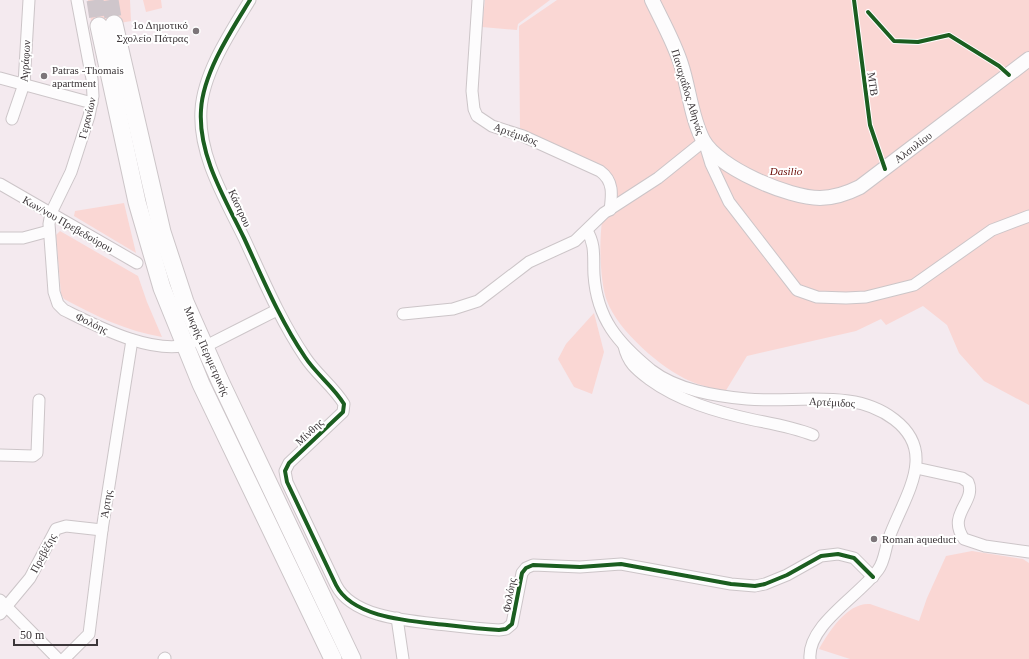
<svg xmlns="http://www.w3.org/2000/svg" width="1029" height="659" viewBox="0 0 1029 659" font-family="'Times New Roman',serif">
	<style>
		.green { fill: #fad7d4 }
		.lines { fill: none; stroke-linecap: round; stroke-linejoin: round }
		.primary-tunnel { stroke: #cfc6cb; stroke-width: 17; stroke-dasharray: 17 8; stroke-linecap: butt }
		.minor-casing { stroke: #ccc5c8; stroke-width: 13 }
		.tertiary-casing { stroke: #ccc5c8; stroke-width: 16 }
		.primary-casing { stroke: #ccc5c8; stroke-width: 19 }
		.minor { stroke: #fdfcfd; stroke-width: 11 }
		.tertiary { stroke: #fdfcfd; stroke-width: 14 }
		.primary { stroke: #fdfcfd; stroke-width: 17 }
		.cycleway-casing { stroke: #fff; stroke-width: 6 }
		.cycleway { stroke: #1b5e20; stroke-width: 4 }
		.poi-dot { fill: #7c7579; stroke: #fff; stroke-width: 1.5 }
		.labels { text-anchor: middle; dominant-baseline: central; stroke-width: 4; stroke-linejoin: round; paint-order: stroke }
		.poi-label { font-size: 11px; fill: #3c3639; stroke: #fff; text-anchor: start }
		.street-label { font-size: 11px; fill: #3c3639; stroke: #fff }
		.park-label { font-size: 11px; font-style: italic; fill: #690903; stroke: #fff }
	</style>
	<rect width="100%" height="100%" fill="#f4eaef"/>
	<g class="green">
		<path d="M 88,0 L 130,0 L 131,21 L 92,28 Z"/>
		<path d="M 143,0 L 161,0 L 162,8 L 146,12 Z"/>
		<path d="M 485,0 L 550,0 L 518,24 L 517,30 L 482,27 Z"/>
		<path d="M 557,0 L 1029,0 L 1029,405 L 984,381 L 959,353 L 947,325 L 923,306 L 886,325 L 881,319 L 856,331 L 747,356 L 725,392 C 714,388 701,386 690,381 C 662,369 618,331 607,301 C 600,283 599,242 602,222 L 613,213 L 615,189 L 575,154 L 520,130 L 519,26 Z"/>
		<path d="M 124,203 L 136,253 L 74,216 L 75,211 Z"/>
		<path d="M 60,231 L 138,276 L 147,302 L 162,337 C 126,331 96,316 64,299 L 61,294 L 56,235 Z"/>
		<path d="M 594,313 L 604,352 L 592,394 L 574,387 L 558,359 L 566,344 Z"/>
		<path d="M 972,551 L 1023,559 L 1029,563 L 1029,659 L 850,659 L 819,649 C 829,631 848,602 870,604 L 919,621 L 927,598 L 946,556 Z"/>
	</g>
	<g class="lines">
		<g class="primary-tunnel">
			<path d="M 95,0 L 99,26"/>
			<path d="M 110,0 L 114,24"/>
		</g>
		<defs>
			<g id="minor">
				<path d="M 77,0 L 92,79 L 93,96 L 89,116 L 71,172 L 51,213 L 49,224 L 54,292 L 58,304 L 64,310 C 97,326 153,356 191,344"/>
				<path d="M 250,0 C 231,31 203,73 201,110 C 198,155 225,199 244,238 C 263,279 280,320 305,357 C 316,374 334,387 344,404 L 343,412 L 289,463 L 285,471 L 287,482 L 336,585 C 353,619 413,621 447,625 C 464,627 482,629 499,630 L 506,629 L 512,624 L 522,573 L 526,568 L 533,565 L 580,567 L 621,564 L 731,584 L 755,586 L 765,584 L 787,575 L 821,556 L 838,554 L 854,558 L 873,577"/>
				<path d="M 478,0 L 472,91 L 474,109 L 477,116 L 492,126 L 523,136 L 600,171 C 614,181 612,195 610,210"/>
				<path d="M 0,78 L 92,103"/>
				<path d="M 12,119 L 24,84 L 29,0"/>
				<path d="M 0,184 L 137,263"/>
				<path d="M 587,231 C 596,245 593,259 594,275 C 597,319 618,343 651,370 C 677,390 715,396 747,399 C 780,402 815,396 848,401 C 879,405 918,426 916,462 C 915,486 897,515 889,538 C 885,548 885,561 878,570 C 859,596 807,625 810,659"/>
				<path d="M 0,238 L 23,238 L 49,231"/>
				<path d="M 403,314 L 453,309 L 478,301 L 529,262 L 575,241 L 604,213 L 658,178 L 704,141 L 711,164 L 729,202 L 797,290 L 817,297 L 846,298 L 866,297 L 914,285 L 992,230 L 1029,216"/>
				<path d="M 624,346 C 628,363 636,369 649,379 C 679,401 717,412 754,420 C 774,424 793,427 813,435"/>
				<path d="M 204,347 L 277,310"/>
				<path d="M 0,455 L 33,456 L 37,453 L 39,400"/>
				<path d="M 916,468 L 962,478 L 968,482 C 977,502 946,514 964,539 L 985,546 L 1029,552"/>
				<path d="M 0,600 L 58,659"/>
				<path d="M 0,614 L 30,578 L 56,529 L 66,526 L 102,530"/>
				<path d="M 397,618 L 403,659"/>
				<path d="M 64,659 L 89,634 L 102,530 L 132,340"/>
				<path d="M 164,659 L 165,658"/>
			</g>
			<path id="tertiary" d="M 652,0 C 662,21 674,42 681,64 C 689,88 691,117 703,140 C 718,168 789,198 820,198 C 834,198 848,193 860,187 L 1029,59"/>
			<g id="primary">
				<path d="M 114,24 L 162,232 L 185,302 L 220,381 L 352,659"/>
				<path d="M 99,26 L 137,202 L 162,288 L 201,384 L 333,659"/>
			</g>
		</defs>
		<use href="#minor" class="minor-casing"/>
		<use href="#tertiary" class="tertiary-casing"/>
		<use href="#primary" class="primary-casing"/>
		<use href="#minor" class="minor"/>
		<use href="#tertiary" class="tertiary"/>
		<use href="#primary" class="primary"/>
		<defs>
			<g id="cycleway">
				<path d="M 250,0 C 231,31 203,73 201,110 C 198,155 225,199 244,238 C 263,279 280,320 305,357 C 316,374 334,387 344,404 L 343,412 L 289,463 L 285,471 L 287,482 L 336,585 C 353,619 413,621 447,625 C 464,627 482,629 499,630 L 506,629 L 512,624 L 522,573 L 526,568 L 533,565 L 580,567 L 621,564 L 731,584 L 755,586 L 765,584 L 787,575 L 821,556 L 838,554 L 854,558 L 873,577"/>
				<path d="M 854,0 L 870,125 L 885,169"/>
				<path d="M 868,12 L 894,41 L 918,42 L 949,35 L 999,66 L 1009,75"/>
			</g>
		</defs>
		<use href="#cycleway" class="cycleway-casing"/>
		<use href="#cycleway" class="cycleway"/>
	</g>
	<g class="poi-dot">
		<circle cx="196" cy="31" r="4"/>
		<circle cx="44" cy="76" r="4"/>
		<circle cx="874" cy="539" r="4"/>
	</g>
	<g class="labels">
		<g class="poi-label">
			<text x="188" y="25" text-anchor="end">1ο Δημοτικό<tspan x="188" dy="13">Σχολείο Πάτρας</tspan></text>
			<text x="52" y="70">Patras -Thomais<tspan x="52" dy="13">apartment</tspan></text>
			<text x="882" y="539">Roman aqueduct</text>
		</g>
		<g class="street-label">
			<text transform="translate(25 61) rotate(-86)">Αγράφων</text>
			<text transform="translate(873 84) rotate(82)">MTB</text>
			<text transform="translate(688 92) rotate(73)">Παναχαΐδος Αθηνάς</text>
			<text transform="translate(87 118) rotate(-76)">Γερανίων</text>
			<text transform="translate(516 134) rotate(20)">Αρτέμιδος</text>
			<text transform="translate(913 147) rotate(-37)">Αλσυλίου</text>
			<text transform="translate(240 208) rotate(65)">Κάστρου</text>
			<text transform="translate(68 224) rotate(30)">Κων/νου Πρεβεδούρου</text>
			<text transform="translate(92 323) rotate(26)">Φολόης</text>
			<text transform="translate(207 351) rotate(66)">Μικρής Περιμετρικής</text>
			<text transform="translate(832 402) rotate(3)">Αρτέμιδος</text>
			<text transform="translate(309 432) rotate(-43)">Μίνθης</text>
			<text transform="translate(106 504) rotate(-81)">Άρτης</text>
			<text transform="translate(43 553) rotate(-62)">Πρεβέζης</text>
			<text transform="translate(509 595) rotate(-80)">Φολόης</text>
		</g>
		<g class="park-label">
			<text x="786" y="171">Dasilio</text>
		</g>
	</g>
	<path d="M14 639v6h83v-6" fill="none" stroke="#3c3639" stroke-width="2"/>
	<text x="20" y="639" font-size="12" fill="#3c3639" stroke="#ffffff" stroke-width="3" paint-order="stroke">50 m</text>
</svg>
